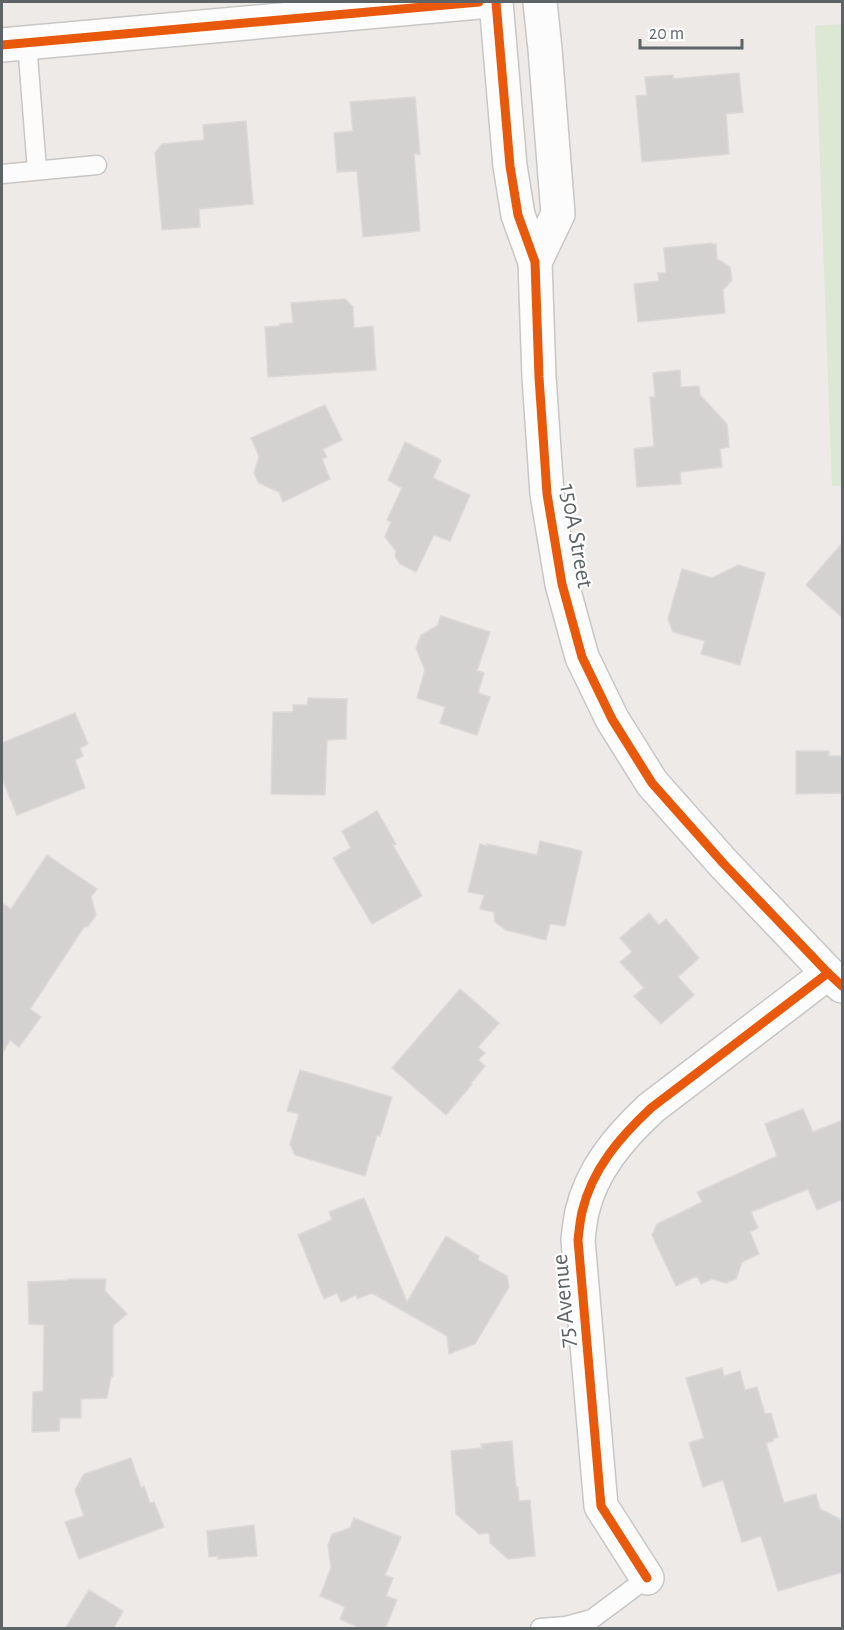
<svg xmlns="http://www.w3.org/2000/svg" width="844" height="1630" viewBox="0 0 844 1630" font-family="'Alegreya Sans',sans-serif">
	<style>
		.green { fill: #dce7d4 }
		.building { fill: #d4d1d1; stroke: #dcdad8; stroke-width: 1.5 }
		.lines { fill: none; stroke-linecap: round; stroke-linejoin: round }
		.lane-casing { stroke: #c6c7c6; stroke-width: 21 }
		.street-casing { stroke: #c6c7c6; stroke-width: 36 }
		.secondary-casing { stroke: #c6c7c6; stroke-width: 36 }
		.lane { stroke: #fcfcfc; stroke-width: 18 }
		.street { stroke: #fcfcfc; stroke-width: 33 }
		.secondary { stroke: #fcfcfc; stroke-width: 33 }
		.cycleway-casing { stroke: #fff; stroke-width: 13 }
		.cycleway { stroke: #e8590c; stroke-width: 9 }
		.labels { text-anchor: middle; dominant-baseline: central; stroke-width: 4.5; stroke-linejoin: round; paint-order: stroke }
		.street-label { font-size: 24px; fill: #5e6466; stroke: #fff }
	</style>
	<rect width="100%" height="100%" fill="#edeae8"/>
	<path class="green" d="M 842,24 L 842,485 L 832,486 L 815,26 Z"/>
	<g class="building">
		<path d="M 739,73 L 743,112 L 726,114 L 729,154 L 642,162 L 636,96 L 647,95 L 645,77 L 673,75 L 673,79 Z"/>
		<path d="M 415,97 L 420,154 L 414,154 L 420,231 L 363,237 L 357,171 L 337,172 L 334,133 L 353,131 L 350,102 Z"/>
		<path d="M 246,121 L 253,204 L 199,209 L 200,227 L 162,230 L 155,153 L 162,144 L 204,140 L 203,125 Z"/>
		<path d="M 712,243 L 712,245 L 716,244 L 717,259 L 730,267 L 732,280 L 723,290 L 725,313 L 638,322 L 634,284 L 659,281 L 658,273 L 666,273 L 664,248 Z"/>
		<path d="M 345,299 L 353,307 L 354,328 L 373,326 L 376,370 L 268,377 L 265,327 L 280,326 L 280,324 L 293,323 L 291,303 Z"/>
		<path d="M 680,370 L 681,387 L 699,386 L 700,395 L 727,424 L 729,447 L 720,449 L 722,467 L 680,472 L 681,484 L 637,487 L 634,449 L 654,446 L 650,397 L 655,397 L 653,373 Z"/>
		<path d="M 325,405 L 342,440 L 323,449 L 327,457 L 322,459 L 330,479 L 283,502 L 279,492 L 259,483 L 254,473 L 259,456 L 251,438 Z"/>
		<path d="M 405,442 L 441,460 L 433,478 L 470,495 L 450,541 L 434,535 L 416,572 L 400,564 L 395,556 L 396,551 L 385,537 L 391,522 L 387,520 L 402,488 L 388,480 Z"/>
		<path d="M 843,542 L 843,618 L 806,585 Z"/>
		<path d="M 738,565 L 765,573 L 740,665 L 701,654 L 705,641 L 673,632 L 668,619 L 682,569 L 712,578 Z"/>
		<path d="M 441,616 L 490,632 L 477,671 L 484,673 L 478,693 L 490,697 L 477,735 L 440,723 L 445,707 L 417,698 L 425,670 L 416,648 L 421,635 L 437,626 Z"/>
		<path d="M 308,698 L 347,699 L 346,739 L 327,740 L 325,795 L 271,794 L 273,712 L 293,712 L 293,705 L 307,705 Z"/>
		<path d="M 75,713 L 88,744 L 80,748 L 83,756 L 75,760 L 85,788 L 17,815 L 2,778 L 2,743 Z"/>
		<path d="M 796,751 L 829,751 L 829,756 L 843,756 L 843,793 L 796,794 Z"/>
		<path d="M 377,811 L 396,844 L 393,845 L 422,896 L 372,924 L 333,858 L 351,848 L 342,831 Z"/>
		<path d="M 540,841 L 582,851 L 565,926 L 550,924 L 546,940 L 506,930 L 495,922 L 494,912 L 480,909 L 484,895 L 468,892 L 480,844 L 487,846 L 487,844 L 537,855 Z"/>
		<path d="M 47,855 L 97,889 L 91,897 L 96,915 L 88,926 L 84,927 L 30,1009 L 41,1017 L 19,1047 L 10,1040 L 2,1054 L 2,903 L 11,909 Z"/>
		<path d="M 649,913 L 659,925 L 666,919 L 699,958 L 678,977 L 694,995 L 661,1024 L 634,996 L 644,988 L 620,962 L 632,952 L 620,938 Z"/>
		<path d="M 460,989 L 499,1023 L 478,1047 L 485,1053 L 478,1060 L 485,1066 L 471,1083 L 472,1084 L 446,1115 L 392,1068 Z"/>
		<path d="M 300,1070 L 392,1097 L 380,1136 L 377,1135 L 365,1176 L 295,1155 L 290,1144 L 299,1114 L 287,1111 Z"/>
		<path d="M 803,1109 L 813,1132 L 843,1120 L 843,1199 L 817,1210 L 808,1189 L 751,1212 L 758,1228 L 750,1232 L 759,1254 L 742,1262 L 736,1279 L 726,1283 L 712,1279 L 701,1284 L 697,1276 L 676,1286 L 652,1235 L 657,1224 L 702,1202 L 697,1192 L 777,1156 L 765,1124 Z"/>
		<path d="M 364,1198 L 407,1302 L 446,1236 L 479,1256 L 478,1260 L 507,1276 L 509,1287 L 475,1344 L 449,1354 L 447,1336 L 372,1293 L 357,1299 L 356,1295 L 341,1302 L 337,1293 L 324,1299 L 298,1235 L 332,1220 L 329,1212 Z"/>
		<path d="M 69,1279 L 106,1279 L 105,1291 L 127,1314 L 113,1326 L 113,1377 L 111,1377 L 107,1398 L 81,1399 L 81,1418 L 60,1418 L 59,1431 L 32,1432 L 33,1392 L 43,1391 L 44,1325 L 29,1324 L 28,1282 L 68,1280 Z"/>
		<path d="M 722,1368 L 724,1376 L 740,1371 L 745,1390 L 757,1387 L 765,1414 L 771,1413 L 778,1437 L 773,1439 L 773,1441 L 766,1443 L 784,1503 L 816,1494 L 820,1509 L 840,1519 L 842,1528 L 843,1572 L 778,1591 L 761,1536 L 742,1542 L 723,1480 L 703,1487 L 689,1443 L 704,1438 L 686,1378 Z"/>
		<path d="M 512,1441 L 516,1487 L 518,1487 L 519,1501 L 530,1500 L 535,1556 L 508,1559 L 490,1543 L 489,1533 L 479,1534 L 456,1514 L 451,1451 L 482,1448 L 481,1444 Z"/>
		<path d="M 131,1458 L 141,1488 L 144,1486 L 150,1503 L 154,1502 L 164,1527 L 79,1559 L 65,1522 L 84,1516 L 75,1490 L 84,1474 Z"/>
		<path d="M 354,1518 L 401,1537 L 385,1575 L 393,1578 L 386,1596 L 397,1600 L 385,1629 L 362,1629 L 340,1619 L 345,1607 L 320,1596 L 331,1568 L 328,1545 L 332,1534 L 350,1528 Z"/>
		<path d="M 254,1525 L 257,1556 L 218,1559 L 218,1556 L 209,1557 L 207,1531 Z"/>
		<path d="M 89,1590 L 123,1611 L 113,1629 L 65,1629 Z"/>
	</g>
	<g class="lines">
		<defs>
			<g id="lane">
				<path d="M 27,43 L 37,170"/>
				<path d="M 2,174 L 97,165"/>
				<path d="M 540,1628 L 566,1626 L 592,1619 L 647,1578"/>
			</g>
			<g id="street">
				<path d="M 496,2 L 510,166 L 518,215 L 535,262 L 539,377 L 547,494 L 562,584 L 582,657 L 612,719 L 652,783 L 723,863 L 828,973 L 842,986"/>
				<path d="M 535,262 L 558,214 L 545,49 L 540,2"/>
				<path d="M 647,1578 L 601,1506 L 578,1240 C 579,1231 580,1221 582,1212 C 592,1169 620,1137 651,1108 L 828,973"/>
			</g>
			<path id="secondary" d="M 2,45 L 479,2"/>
		</defs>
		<use href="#lane" class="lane-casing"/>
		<use href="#street" class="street-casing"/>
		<use href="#secondary" class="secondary-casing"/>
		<use href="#lane" class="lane"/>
		<use href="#street" class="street"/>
		<use href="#secondary" class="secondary"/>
		<defs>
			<g id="cycleway">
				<path d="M 496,2 L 510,166 L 518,215 L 535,262 L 539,377 L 547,494 L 562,584 L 582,657 L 612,719 L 652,783 L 723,863 L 828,973 L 842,986"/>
				<path d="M 2,45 L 479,2"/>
				<path d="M 647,1578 L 601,1506 L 578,1240 C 579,1231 580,1221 582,1212 C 592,1169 620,1137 651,1108 L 828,973"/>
			</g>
		</defs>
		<use href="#cycleway" class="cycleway-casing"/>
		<use href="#cycleway" class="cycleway"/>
	</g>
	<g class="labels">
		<g class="street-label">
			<text transform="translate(576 536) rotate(80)">150A Street</text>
			<text transform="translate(564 1301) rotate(-95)">75 Avenue</text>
		</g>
	</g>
	<rect width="844" height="1630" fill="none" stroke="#5e6466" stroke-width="6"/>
	<path d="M640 39v9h102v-9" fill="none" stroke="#5e6466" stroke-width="3"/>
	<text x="649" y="39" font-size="18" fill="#5e6466" stroke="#ffffff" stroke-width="4.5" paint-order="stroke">20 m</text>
</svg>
